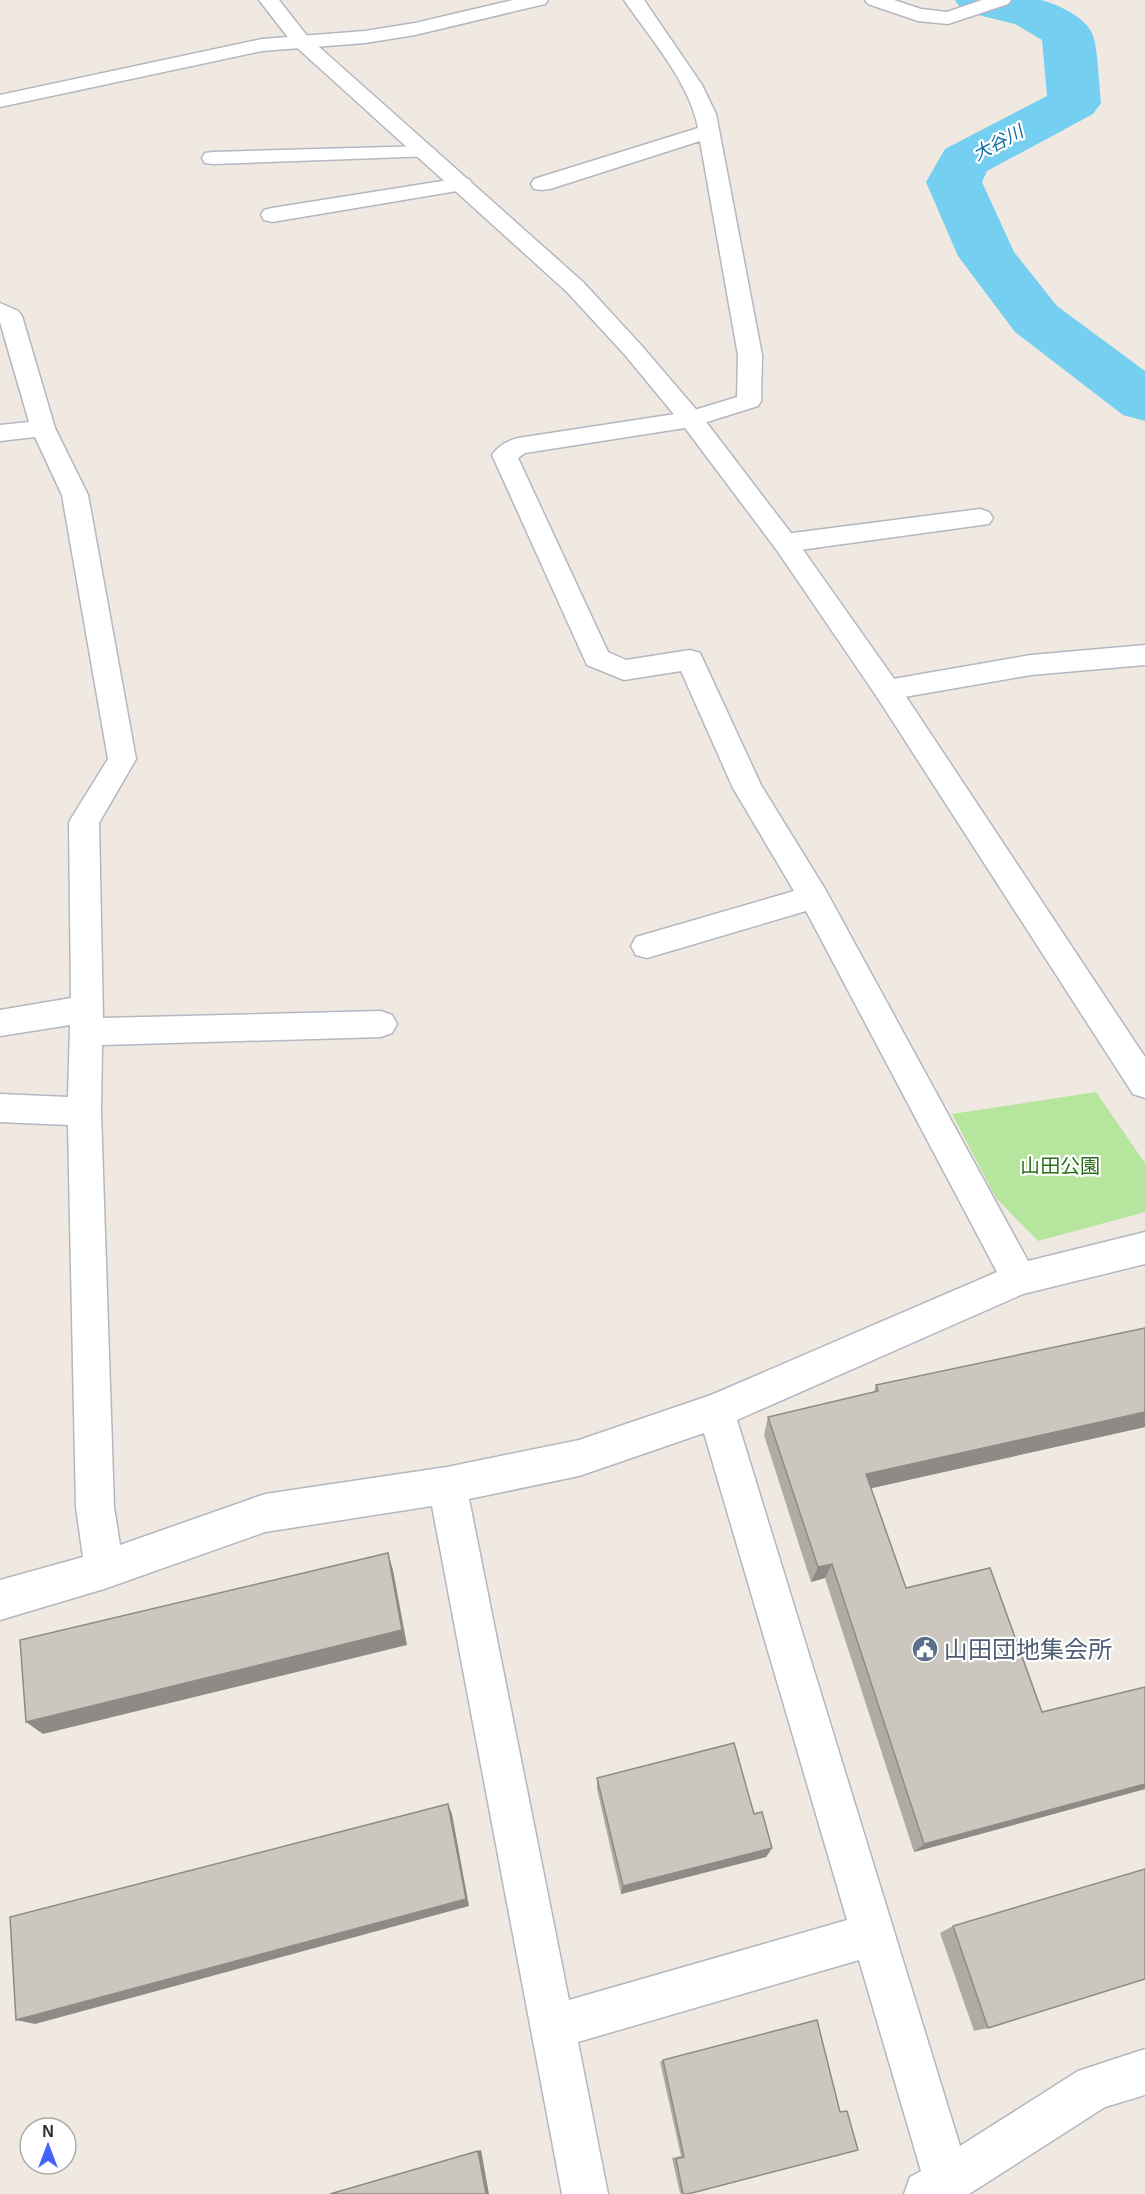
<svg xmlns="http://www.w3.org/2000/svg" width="1145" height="2194" viewBox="0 0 1145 2194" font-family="Arial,'Noto Sans JP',sans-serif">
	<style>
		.green { fill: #b6e59e }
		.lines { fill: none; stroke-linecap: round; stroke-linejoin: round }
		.river { fill: #75cff0; fill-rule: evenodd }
		.street-casing { stroke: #b4b7c1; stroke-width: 3 }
		.secondary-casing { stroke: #b4b7c1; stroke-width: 3 }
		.street { fill: #fff; fill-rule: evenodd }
		.secondary { fill: #fff; fill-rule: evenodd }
		.wall { fill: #afaba4 }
		.shaded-wall { fill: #8e8b86 }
		.building { fill: #cbc7bf; stroke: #8e8b86; stroke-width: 1.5 }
		.labels { text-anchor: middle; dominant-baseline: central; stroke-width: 4.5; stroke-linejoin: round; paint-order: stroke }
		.far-water-label { font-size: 18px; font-style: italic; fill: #0d6fa3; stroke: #fff }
		.park-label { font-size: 20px; fill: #2c6e1b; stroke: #fff }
		.near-service-label { font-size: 24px; fill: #4e5e75; stroke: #fff; text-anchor: start }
	</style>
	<rect width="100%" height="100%" fill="#efe9e1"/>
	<path class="green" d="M 1096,1092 L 1145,1163 L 1145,1212 L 1038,1241 L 996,1198 L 952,1114 Z"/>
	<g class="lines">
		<path class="river" d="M 955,0 L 1041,0 C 1057,4 1085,17 1092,33 C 1098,46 1099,86 1101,103 L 1093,114 L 987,171 L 982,182 L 1014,252 L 1057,306 L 1145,371 L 1145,421 L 1123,415 L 1015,332 L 958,256 L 926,182 L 945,149 L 1047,96 L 1042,40 L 1015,24 L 962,11 Z"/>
		<defs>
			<g id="street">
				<path d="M 513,0 L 548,0 L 545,4 L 415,35 L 365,43 L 262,51 L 0,107 L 0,95 L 262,39 L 365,31 L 415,23 Z"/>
				<path d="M 624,0 L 644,0 L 702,85 L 716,114 L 762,355 L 761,401 L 758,406 L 691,427 L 525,453 L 518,458 L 608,652 L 626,660 L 690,650 L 700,653 L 761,785 L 825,889 L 1028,1261 L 1145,1232 L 1145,1264 L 1023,1294 L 737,1420 L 960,2146 L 1078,2071 L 1145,2049 L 1145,2095 L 1105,2107 L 969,2194 L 904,2194 L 910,2177 L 921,2171 L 859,1960 L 578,2042 L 608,2194 L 562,2194 L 432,1506 L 265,1532 L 104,1589 L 0,1620 L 0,1580 L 83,1557 L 76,1507 L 68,1125 L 0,1122 L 0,1094 L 68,1097 L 70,1025 L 0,1036 L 0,1010 L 71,998 L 69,822 L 108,759 L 62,495 L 35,437 L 0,441 L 0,425 L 29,422 L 0,322 L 0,303 L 18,311 L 22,316 L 55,428 L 88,495 L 136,759 L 99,823 L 103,1018 L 381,1011 L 392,1015 L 397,1024 L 392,1033 L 381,1037 L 102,1045 L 101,1112 L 114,1507 L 120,1545 L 265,1494 L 447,1467 L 579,1440 L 711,1395 L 997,1272 L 806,911 L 647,958 L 636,955 L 631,946 L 636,937 L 794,891 L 733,788 L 681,671 L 624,680 L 587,665 L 492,455 C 498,446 507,441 518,438 L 688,412 L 737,397 L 738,355 L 700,141 L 550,189 L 542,190 L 534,189 L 531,184 L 534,179 L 698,128 C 690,83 650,38 624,0 ZM 704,1433 L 847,1920 L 569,2000 L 469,1499 L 579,1476 Z"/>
				<path d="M 865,0 L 894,0 L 921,9 L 947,12 L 982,0 L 1011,0 L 1008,4 L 948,24 L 918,21 L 868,4 Z"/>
				<path d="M 426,146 L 433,148 L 437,152 L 433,156 L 213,164 L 205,163 L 202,158 L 205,153 L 213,152 Z"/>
				<path d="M 461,178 L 469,179 L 472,184 L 469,189 L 272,222 L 264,220 L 261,215 L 264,210 L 272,208 Z"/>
				<path d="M 980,509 L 989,512 L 993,518 L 989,524 L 785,552 L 776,549 L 772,543 L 776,537 L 785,534 Z"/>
				<path d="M 1145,645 L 1145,665 L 1031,675 L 887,700 L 877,697 L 873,690 L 877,683 L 887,680 L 1031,655 Z"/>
			</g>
			<path id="secondary" d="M 259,0 L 279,0 L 308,37 L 583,282 L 641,345 L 700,414 L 794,537 L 897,683 L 1145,1057 L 1145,1098 L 1133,1094 L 877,697 L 776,549 L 682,424 L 625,355 L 567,292 L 294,45 Z"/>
		</defs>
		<use href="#street" class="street-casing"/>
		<use href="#secondary" class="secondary-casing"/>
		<use href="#street" class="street"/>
		<use href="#secondary" class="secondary"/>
	</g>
	<g class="wall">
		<path d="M 876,1385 L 1145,1427 L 871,1488 L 906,1588 L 1042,1712 L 1145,1687 L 1145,1789 L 914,1852 L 825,1578 L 811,1582 L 764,1435 L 768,1417 L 874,1392 Z"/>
		<path d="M 597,1778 L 754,1814 L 772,1848 L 766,1857 L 621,1894 L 597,1789 Z"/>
		<path d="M 953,1926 L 988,2028 L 974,2031 L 940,1933 Z"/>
		<path d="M 663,2060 L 840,2111 L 847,2111 L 688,2194 L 682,2194 L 680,2193 L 672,2158 L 681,2156 L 660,2062 Z"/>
	</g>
	<g class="shaded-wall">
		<path d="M 1145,1412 L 1145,1427 L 859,1491 L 866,1474 Z"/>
		<path d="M 388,1553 L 393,1570 L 407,1645 L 43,1734 L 26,1722 Z"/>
		<path d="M 832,1564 L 825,1578 L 811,1582 L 818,1567 Z"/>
		<path d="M 1145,1784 L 1145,1789 L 914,1852 L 924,1844 Z"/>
		<path d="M 448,1804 L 452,1814 L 469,1906 L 35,2024 L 16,2020 Z"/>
		<path d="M 772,1848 L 766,1857 L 621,1894 L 623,1886 Z"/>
		<path d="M 481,2150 L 489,2194 L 486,2194 L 478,2151 Z"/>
	</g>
	<g class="building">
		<path d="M 1145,1328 L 1145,1412 L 866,1474 L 906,1588 L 990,1568 L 1042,1712 L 1145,1687 L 1145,1784 L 924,1844 L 832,1564 L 818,1567 L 768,1417 L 878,1391 L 876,1385 Z"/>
		<path d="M 388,1553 L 402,1630 L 26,1722 L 20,1640 Z"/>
		<path d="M 734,1743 L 754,1814 L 762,1812 L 772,1848 L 623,1886 L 597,1778 Z"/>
		<path d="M 448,1804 L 466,1899 L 16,2020 L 10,1917 Z"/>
		<path d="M 1145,1869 L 1145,1979 L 988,2028 L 953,1926 Z"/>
		<path d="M 817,2020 L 840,2112 L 847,2111 L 858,2150 L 688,2194 L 683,2194 L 676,2159 L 684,2157 L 663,2060 Z"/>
		<path d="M 478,2151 L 486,2194 L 330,2194 Z"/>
	</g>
	<defs>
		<symbol id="civic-disc" viewBox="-11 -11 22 22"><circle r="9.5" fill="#5c6f8a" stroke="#fff"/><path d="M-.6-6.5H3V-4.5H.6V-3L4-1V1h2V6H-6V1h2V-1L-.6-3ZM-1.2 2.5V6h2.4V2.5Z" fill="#fff"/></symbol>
	</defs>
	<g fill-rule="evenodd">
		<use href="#civic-disc" x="910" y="1634" width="30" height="30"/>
	</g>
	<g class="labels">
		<g class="far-water-label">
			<text transform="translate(998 143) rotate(-28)">大谷川</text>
		</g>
		<g class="park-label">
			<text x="1060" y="1166">山田公園</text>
		</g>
		<g class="near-service-label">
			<text x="944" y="1649">山田団地集会所</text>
		</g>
	</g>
	<g transform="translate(48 2146)"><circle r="28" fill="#ffffff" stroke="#ababab" stroke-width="1.5"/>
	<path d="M0-4.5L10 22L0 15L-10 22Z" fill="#4264fb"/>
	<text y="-9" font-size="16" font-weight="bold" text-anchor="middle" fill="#2e2e2e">N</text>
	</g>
</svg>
